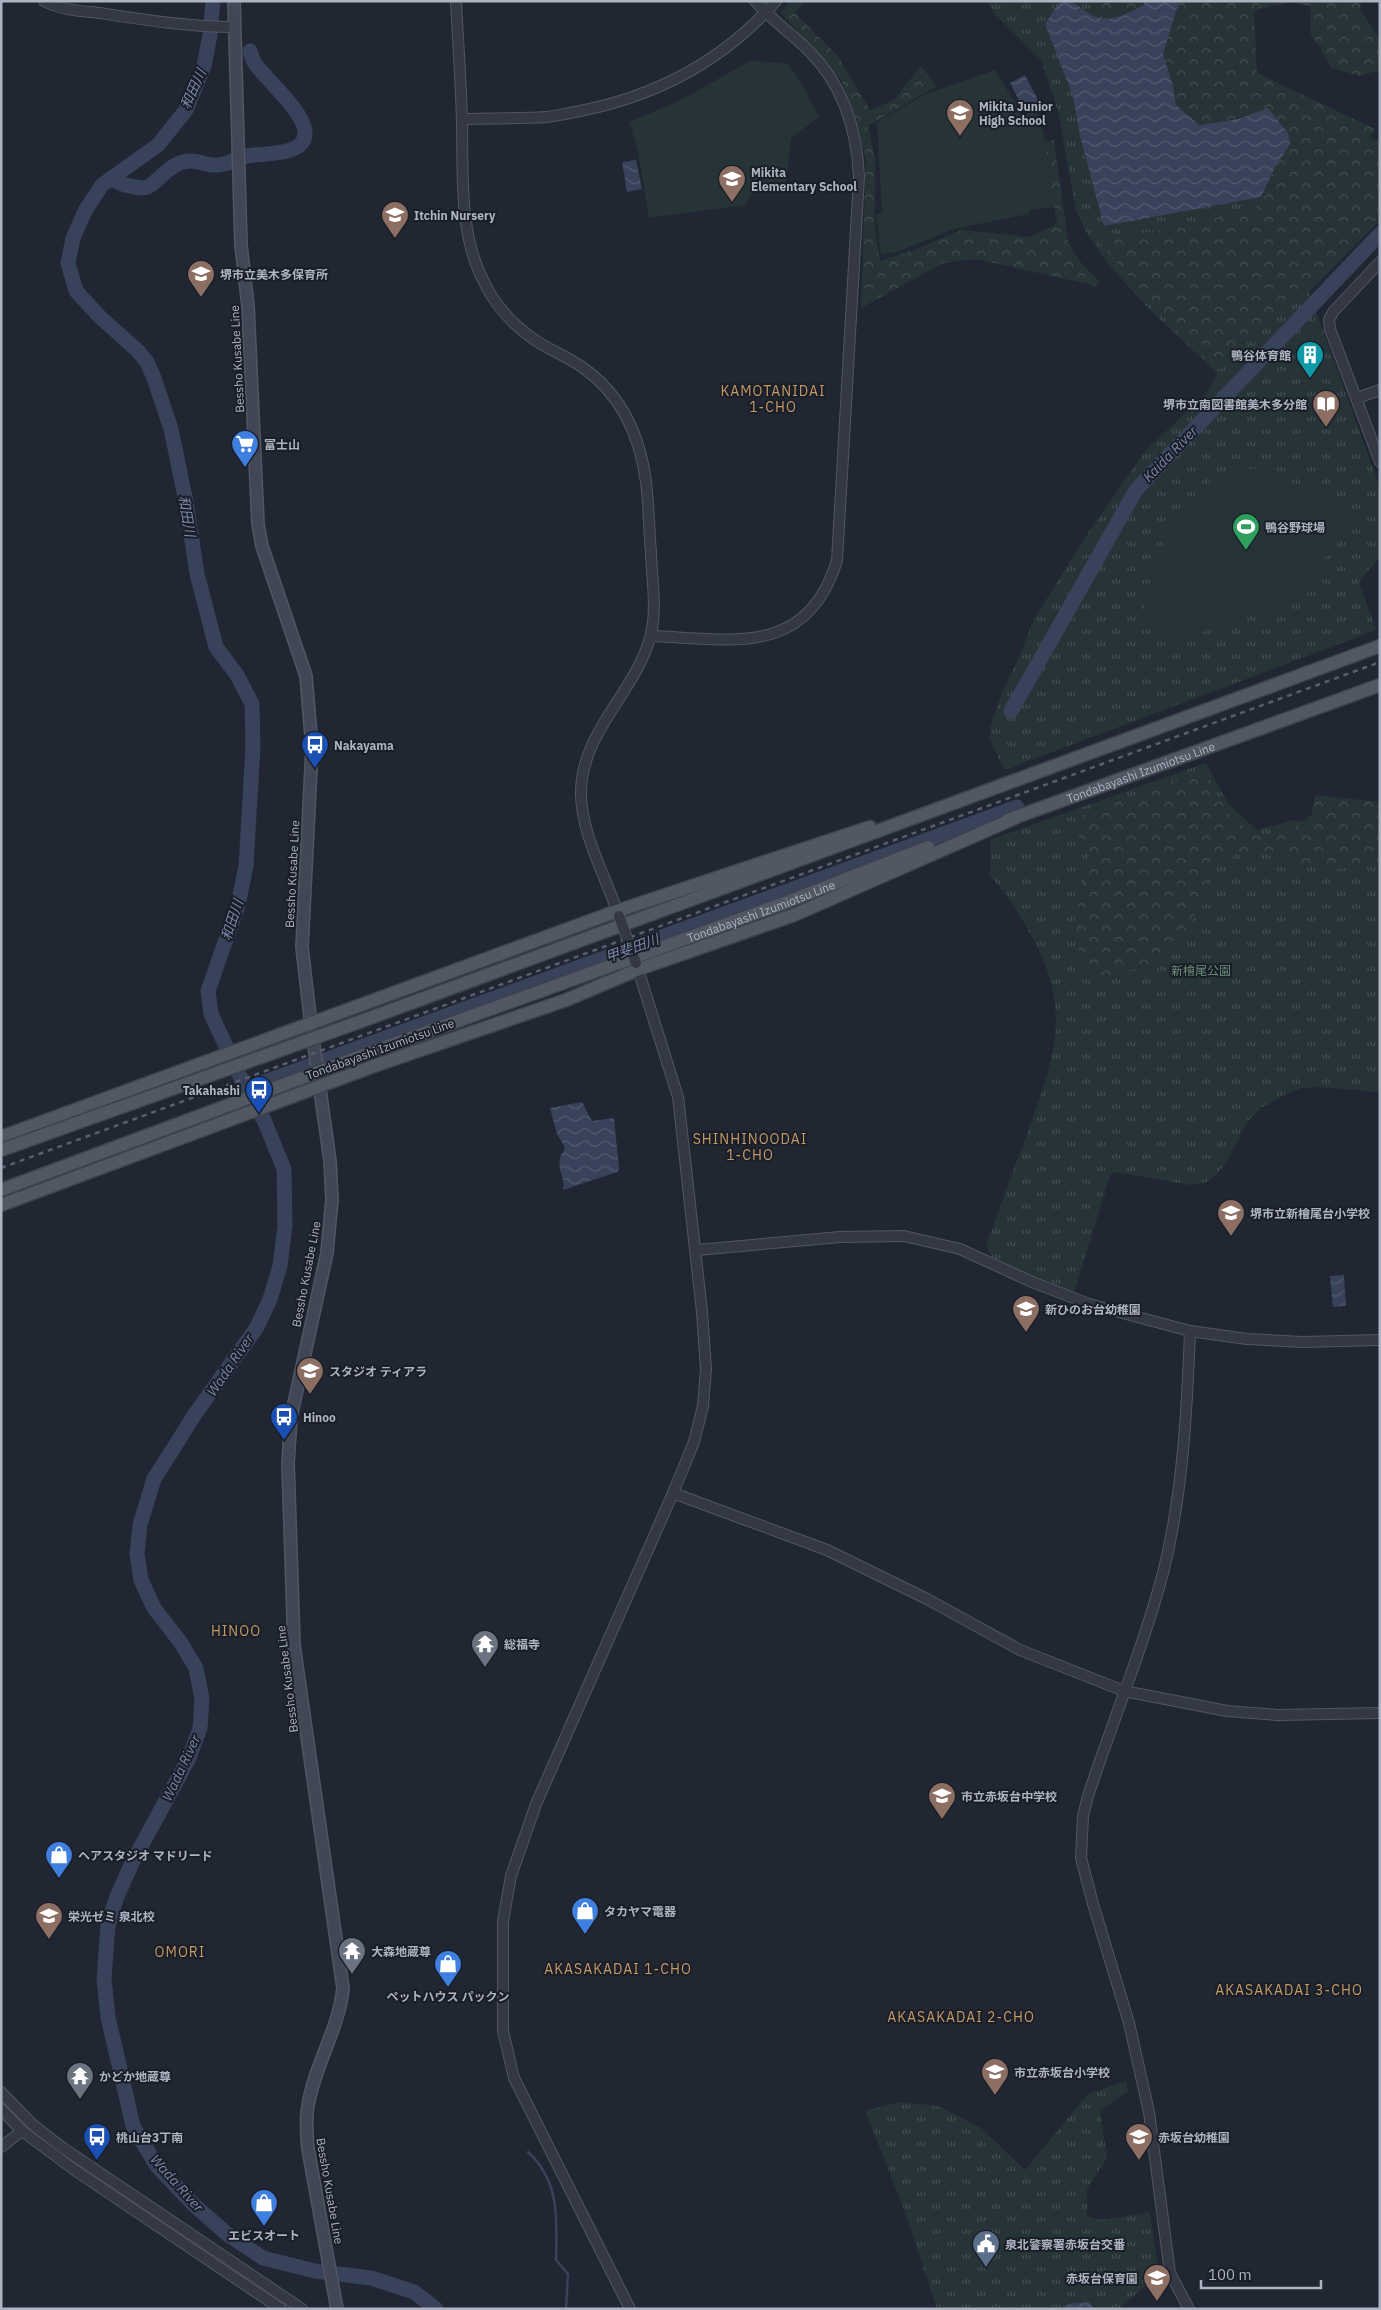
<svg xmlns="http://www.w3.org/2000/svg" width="1381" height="2310" viewBox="0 0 1381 2310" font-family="'IBM Plex Sans','Noto Sans JP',sans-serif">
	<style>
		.grass { fill: url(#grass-tufts) }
		.forest { fill: url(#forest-crowns) }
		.garden { fill: #263437 }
		.water { fill: url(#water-waves) }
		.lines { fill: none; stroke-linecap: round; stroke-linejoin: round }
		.stream { stroke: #38425a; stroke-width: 2.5 }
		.river { stroke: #38425a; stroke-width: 15 }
		.tertiary-casing { stroke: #515662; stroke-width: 12 }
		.secondary-casing { stroke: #515662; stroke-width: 14 }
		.primary-casing { stroke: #3d424d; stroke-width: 15 }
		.tertiary { stroke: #343844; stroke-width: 10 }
		.secondary { stroke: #424756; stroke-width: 11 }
		.primary { stroke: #525764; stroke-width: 12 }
		.rail { stroke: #585e6c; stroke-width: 2.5; stroke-dasharray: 5 5; stroke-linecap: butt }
		.tertiary-bridge-casing { stroke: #515662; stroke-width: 12; stroke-linecap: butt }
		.primary-bridge-casing { stroke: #3d424d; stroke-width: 15; stroke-linecap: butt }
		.tertiary-bridge { stroke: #343844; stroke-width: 10 }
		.primary-bridge { stroke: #525764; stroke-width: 12 }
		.labels { text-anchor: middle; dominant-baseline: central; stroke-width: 4; stroke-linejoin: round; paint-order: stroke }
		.poi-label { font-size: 12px; font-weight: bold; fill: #aeb3c1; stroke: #1a1e28; text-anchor: start }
		.street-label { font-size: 12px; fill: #aeb3c1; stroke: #1a1e28 }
		.park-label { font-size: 12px; fill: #698e76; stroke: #1a1e28 }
		.water-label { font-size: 14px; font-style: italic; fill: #7987a6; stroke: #1a1e28 }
		.neighbourhood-label { font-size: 14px; letter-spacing: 1px; fill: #c59a64; stroke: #1a1e28 }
	</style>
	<defs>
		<pattern id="grass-tufts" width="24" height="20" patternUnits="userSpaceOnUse" patternTransform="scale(1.25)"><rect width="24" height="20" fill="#263437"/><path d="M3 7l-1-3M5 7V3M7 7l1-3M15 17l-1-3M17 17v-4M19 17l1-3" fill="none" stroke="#434f52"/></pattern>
		<pattern id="forest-crowns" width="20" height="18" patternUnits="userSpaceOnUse" patternTransform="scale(1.25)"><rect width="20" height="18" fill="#263437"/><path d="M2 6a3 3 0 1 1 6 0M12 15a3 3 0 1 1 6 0" fill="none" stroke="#434f52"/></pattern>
		<pattern id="water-waves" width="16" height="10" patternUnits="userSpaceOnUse" patternTransform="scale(1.25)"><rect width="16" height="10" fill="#38425a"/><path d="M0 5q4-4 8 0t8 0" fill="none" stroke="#525b70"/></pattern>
	</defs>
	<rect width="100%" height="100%" fill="#212633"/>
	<g class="grass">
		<path d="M 986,1 L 1229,1 L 1257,78 L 1380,152 L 1380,220 L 1309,292 L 1380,488 L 1380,556 L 1359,582 L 1376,630 L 1004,770 L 990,739 L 990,728 L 1002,692 L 1017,662 L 1034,619 L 1085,538 L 1145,451 L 1207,393 L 1217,373 L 1148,308 L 1110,266 L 1089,237 L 1076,211 L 1059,115 L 1042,61 L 994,13 Z"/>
		<path d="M 1206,763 L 1229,805 L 1257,830 L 1294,820 L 1341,829 L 1380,828 L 1380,1092 L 1319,1087 L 1301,1088 L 1286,1094 L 1261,1108 L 1247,1122 L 1227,1161 L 1218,1173 L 1207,1182 L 1190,1185 L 1115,1172 L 1110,1175 L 1074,1293 L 1034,1278 L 992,1257 L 986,1245 C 1000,1208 1013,1171 1027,1134 C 1056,1054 1074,1008 1027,928 C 1016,910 1007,891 990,877 L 990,840 Z"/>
		<path d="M 1126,2081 L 1128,2091 L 1100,2111 L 1107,2158 L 1087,2189 L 1087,2216 L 1101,2220 L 1150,2212 L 1159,2274 L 1119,2309 L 937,2309 L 904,2209 L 865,2111 L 900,2102 L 938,2106 L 981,2128 L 1025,2170 L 1088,2094 Z"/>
	</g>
	<g class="forest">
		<path d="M 790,1 L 804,1 L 795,13 L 837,55 L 870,110 L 894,100 L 921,66 L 936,86 L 868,126 L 875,159 L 875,228 L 880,261 L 917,249 L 961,230 L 1029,237 L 1057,224 L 1045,142 L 1054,140 L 1068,242 L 1082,264 L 1099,281 L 1097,286 L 976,259 L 943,263 L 861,308 L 866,157 L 842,81 L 781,13 Z"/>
		<path d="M 1092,1 L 1144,1 L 1144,5 L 1128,13 L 1101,7 Z"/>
		<path d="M 1179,1 L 1360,1 L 1361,12 L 1380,39 L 1380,70 L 1360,76 L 1331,68 L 1320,47 L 1312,37 L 1310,31 L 1311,6 L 1287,2 L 1254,11 L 1257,73 L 1375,129 L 1369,138 L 1380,142 L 1380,213 L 1219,370 L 1187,343 L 1099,242 L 1255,210 L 1274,169 L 1290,144 L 1268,108 L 1239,119 L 1199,125 L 1176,105 L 1172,82 L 1163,54 Z"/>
		<path d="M 1201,772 L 1234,820 L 1263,839 L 1286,832 L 1311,816 L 1315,795 L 1380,802 L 1380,862 L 1338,869 L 1320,869 L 1254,851 L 1237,854 L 1214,869 L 1199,902 L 1185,941 L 1145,966 L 1102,979 L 1081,964 L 1074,922 L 1084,883 L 1088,852 L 1073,827 L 1087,811 Z"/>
	</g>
	<g class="garden">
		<path d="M 750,61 L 787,63 L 801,82 L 819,117 L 791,138 L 786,186 L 752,193 L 746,205 L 649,218 L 638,151 L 629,122 L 679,101 Z"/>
		<path d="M 995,70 L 1023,116 L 1035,110 L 1044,135 L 1055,207 L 1031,210 L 1028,214 L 954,229 L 897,252 L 881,254 L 876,215 L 882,213 L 877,122 L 926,94 Z"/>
		<path d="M 1235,467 L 1260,470 L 1324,495 L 1343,508 L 1346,521 L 1344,534 L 1289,603 L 1178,640 L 1150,625 L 1143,598 L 1158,565 L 1166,537 L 1190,502 L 1213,479 Z"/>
	</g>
	<g class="water">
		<path d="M 1060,1 C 1074,1 1077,5 1088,13 C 1107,26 1127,14 1144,5 L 1144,1 L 1179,1 L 1163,54 L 1172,82 L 1176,105 L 1199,125 L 1239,119 L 1268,108 L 1288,133 L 1290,144 L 1274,169 L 1261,197 L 1104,226 L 1080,136 L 1073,96 L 1045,24 Z"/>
		<path d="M 1025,75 L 1039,102 L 1024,110 L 1010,83 Z"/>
		<path d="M 636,160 L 642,189 L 627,192 L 622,162 Z"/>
		<path d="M 582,1102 L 592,1121 L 614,1118 L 619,1169 L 617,1172 L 563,1190 C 566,1180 557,1169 560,1158 C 561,1155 564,1151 565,1147 L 557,1134 L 550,1108 Z"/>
		<path d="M 1344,1275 L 1346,1306 L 1333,1307 L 1330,1276 Z"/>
		<path d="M 1089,2302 L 1094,2309 L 1058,2309 L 1072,2303 Z"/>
	</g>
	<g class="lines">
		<path class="stream" d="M 528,2152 C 560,2181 557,2220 556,2260 L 568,2274 L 566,2309"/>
		<g class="river">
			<path d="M 213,1 L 210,35 L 204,66 L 186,110 L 158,145 L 102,185 L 85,211 L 73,238 L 68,263 L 76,291 L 100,317 L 138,351 L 147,362 L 154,378 L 171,429 L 187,507 L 197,574 L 216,647 L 237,675 L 252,704 L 253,747 L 246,866 L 238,905 L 208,991 L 211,1014 L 246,1089 L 264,1120 L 284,1169 L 285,1226 L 280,1266 L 270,1299 L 257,1327 L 195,1414 L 154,1479 L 140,1525 L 137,1554 L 141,1580 L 154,1608 L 181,1643 L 196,1668 L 202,1699 L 200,1728 L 189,1758 L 132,1863 L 116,1899 L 108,1926 L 104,1979 L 108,2017 L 133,2126 L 156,2165 L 194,2205 L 227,2234 L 263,2258 L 315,2271 L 371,2278 L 414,2292 L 436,2309"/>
			<path d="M 111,178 C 119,184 133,188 143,188 C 156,188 169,160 191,161 C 199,161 206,165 213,165 C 224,166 232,161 242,157 C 258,152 304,158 305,134 C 307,115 268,81 256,65 C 253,61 252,56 250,51"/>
			<path d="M 1011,711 L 1136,490 L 1380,234"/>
			<path d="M 246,1089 L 1017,807"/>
		</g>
		<defs>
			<g id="tertiary">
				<path d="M 44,1 C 61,10 81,11 100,13 C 145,20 189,27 235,27"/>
				<path d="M 456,1 C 458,42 461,82 462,123 C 463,175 459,235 484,282 C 496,307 515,327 538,342 C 552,351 568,357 582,367 C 621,394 640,436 646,482 C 649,506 649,530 651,553 C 652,580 657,608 651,634 C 637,692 580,731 581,795 C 582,836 606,877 619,916"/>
				<path d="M 462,119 C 490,118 518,119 546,117 C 557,116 568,113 580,111 C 656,96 724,60 776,1"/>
				<path d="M 1380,262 L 1333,312 L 1329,320 L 1330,329 L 1380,462"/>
				<path d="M 1357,398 L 1380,390"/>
				<path d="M 651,636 C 733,639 806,658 837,561 L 859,177 C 857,130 843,85 809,51 C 792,34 772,20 755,1"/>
				<path d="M 697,1250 L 840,1237 L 904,1236 L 960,1249 L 1032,1282 L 1089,1304 L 1190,1331 L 1247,1339 L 1302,1342 L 1380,1340"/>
				<path d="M 673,1493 L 827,1550 L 927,1599 L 1020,1650 L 1124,1691 L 1227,1711 L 1278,1715 L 1380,1713"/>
				<path d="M 1,2092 L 32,2124 L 63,2148 L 302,2309"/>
				<path d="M 1,2109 L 22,2131 L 76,2171 L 281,2309"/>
				<path d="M 1,2147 L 22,2131"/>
				<path d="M 630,2309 L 514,2078 L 503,2031 L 503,1921 L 511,1876 L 536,1804 L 673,1493 L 694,1442 L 703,1406 L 706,1369 L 702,1312 L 678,1097 L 636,963"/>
				<path d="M 1189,2309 L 1170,2273 L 1149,2112 L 1129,2023 L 1093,1904 L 1081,1858 L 1083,1816 L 1088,1796 C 1113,1720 1144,1646 1164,1569 C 1183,1491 1187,1410 1190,1331"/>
			</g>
			<path id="secondary" d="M 234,1 L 241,245 L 248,306 L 258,524 L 262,546 L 306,676 L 312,748 L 302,947 L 311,1025 L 330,1161 L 332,1199 L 327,1253 L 291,1417 L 288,1463 L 294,1645 L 343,1988 C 339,2029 314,2066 308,2106 C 305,2121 307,2135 308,2149 L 337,2309"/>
			<g id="primary">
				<path id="s1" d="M 1008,820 L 1380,685"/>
				<path d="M 359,1022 L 1380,646"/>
				<path id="s2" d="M 366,1054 L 779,905 L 928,847"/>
				<path d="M 1,1137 L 617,911 L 870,827"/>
				<path d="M 1,1205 L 374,1066 L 566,1000 L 639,969 L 794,915 L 1015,818"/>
			</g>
		</defs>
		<use href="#tertiary" class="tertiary-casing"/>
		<use href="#secondary" class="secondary-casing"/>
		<use href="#primary" class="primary-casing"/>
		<use href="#tertiary" class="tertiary"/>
		<use href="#secondary" class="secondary"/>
		<use href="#primary" class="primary"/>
		<path class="rail" d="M 1,1168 L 1380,662"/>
		<defs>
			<path id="tertiary-bridge" d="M 619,916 L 636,963"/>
			<g id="primary-bridge">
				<path d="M 1,1150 L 359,1022"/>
				<path d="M 1,1190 L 366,1054"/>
			</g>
		</defs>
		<use href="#tertiary-bridge" class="tertiary-bridge-casing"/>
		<use href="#primary-bridge" class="primary-bridge-casing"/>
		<use href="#tertiary-bridge" class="tertiary-bridge"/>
		<use href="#primary-bridge" class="primary-bridge"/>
	</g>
	<defs>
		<symbol id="school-pin" viewBox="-11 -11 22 30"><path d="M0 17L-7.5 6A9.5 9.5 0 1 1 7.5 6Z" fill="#8d6e63" stroke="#1a1e28"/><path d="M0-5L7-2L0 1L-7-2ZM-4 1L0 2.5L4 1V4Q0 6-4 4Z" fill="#fff"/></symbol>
		<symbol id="building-pin" viewBox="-11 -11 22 30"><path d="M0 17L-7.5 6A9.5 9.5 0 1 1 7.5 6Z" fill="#0f9aa8" stroke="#1a1e28"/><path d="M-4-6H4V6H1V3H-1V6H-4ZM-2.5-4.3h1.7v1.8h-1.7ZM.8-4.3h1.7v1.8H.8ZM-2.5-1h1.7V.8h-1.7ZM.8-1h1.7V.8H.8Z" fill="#fff"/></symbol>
		<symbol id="library-pin" viewBox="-11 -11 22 30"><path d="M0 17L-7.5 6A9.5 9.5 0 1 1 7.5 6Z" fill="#8d6e63" stroke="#1a1e28"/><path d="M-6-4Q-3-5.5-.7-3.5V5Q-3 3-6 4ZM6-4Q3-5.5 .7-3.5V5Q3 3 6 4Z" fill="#fff"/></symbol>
		<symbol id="supermarket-pin" viewBox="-11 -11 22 30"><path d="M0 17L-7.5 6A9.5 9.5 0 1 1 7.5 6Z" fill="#3f7fe0" stroke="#1a1e28"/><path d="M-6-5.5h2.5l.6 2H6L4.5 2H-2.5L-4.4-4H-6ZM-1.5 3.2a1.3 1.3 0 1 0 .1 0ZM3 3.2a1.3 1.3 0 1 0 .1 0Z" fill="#fff"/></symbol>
		<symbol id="stadium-pin" viewBox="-11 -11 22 30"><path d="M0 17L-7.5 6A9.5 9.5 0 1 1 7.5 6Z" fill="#2e9e5b" stroke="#1a1e28"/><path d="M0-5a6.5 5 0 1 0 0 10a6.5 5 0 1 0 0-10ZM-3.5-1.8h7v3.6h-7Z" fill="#fff"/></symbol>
		<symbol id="bus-pin" viewBox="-11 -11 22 30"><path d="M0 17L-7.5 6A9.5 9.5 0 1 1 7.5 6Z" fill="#1a4fb4" stroke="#1a1e28"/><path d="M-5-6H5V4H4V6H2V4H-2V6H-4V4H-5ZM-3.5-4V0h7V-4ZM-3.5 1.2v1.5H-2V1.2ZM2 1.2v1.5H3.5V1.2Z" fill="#fff"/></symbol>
		<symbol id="temple-pin" viewBox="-11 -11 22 30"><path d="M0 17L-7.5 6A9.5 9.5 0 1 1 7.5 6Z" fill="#6b7280" stroke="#1a1e28"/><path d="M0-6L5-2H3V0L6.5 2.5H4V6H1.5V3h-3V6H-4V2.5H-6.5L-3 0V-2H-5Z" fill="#fff"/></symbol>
		<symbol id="shop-pin" viewBox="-11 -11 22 30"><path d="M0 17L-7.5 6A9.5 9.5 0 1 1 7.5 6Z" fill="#3f7fe0" stroke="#1a1e28"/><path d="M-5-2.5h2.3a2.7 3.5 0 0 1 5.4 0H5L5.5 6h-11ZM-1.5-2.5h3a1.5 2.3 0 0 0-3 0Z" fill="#fff"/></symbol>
		<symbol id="civic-pin" viewBox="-11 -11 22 30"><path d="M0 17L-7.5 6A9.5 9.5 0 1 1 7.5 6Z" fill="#5c6f8a" stroke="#1a1e28"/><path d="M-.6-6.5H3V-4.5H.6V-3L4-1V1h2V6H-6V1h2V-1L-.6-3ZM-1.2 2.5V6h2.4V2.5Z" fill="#fff"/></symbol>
	</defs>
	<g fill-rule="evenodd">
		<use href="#school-pin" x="944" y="97" width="32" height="43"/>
		<use href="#school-pin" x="716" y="163" width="32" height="43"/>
		<use href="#school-pin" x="379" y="199" width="32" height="43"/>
		<use href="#school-pin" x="185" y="258" width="32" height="43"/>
		<use href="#building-pin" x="1294" y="339" width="32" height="43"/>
		<use href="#library-pin" x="1310" y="388" width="32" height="43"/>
		<use href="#supermarket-pin" x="229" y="428" width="32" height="43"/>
		<use href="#stadium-pin" x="1230" y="511" width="32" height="43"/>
		<use href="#bus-pin" x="299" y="729" width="32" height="43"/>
		<use href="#bus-pin" x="243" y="1074" width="32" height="43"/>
		<use href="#school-pin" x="1215" y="1197" width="32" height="43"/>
		<use href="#school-pin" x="1010" y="1293" width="32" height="43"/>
		<use href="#school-pin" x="294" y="1355" width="32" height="43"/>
		<use href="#bus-pin" x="268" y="1401" width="32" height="43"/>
		<use href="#temple-pin" x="469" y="1628" width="32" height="43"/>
		<use href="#school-pin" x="926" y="1780" width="32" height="43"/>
		<use href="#shop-pin" x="43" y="1839" width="32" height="43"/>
		<use href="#shop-pin" x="569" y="1895" width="32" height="43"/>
		<use href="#school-pin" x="33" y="1900" width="32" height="43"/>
		<use href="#temple-pin" x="336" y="1935" width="32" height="43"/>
		<use href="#shop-pin" x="432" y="1948" width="32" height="43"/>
		<use href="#school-pin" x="979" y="2056" width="32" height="43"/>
		<use href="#temple-pin" x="64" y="2060" width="32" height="43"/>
		<use href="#bus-pin" x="81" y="2121" width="32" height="43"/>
		<use href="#school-pin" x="1123" y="2121" width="32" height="43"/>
		<use href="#shop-pin" x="248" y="2187" width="32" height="43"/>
		<use href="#civic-pin" x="970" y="2228" width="32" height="43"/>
		<use href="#school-pin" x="1141" y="2262" width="32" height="43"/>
	</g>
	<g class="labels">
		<g class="poi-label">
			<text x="979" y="106">Mikita Junior<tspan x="979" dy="14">High School</tspan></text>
			<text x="751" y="172">Mikita<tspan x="751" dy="14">Elementary School</tspan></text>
			<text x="414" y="215">Itchin Nursery</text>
			<text x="220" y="274">堺市立美木多保育所</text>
			<text x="1291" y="355" text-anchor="end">鴨谷体育館</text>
			<text x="1307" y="404" text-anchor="end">堺市立南図書館美木多分館</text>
			<text x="264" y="444">富士山</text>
			<text x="1265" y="527">鴨谷野球場</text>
			<text x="334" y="745">Nakayama</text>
			<text x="240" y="1090" text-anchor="end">Takahashi</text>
			<text x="1250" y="1213">堺市立新檜尾台小学校</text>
			<text x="1045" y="1309">新ひのお台幼稚園</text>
			<text x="329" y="1371">スタジオ ティアラ</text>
			<text x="303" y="1417">Hinoo</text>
			<text x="504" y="1644">総福寺</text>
			<text x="961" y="1796">市立赤坂台中学校</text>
			<text x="78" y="1855">ヘアスタジオ マドリード</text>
			<text x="604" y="1911">タカヤマ電器</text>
			<text x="68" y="1916">栄光ゼミ 泉北校</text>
			<text x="371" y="1951">大森地蔵尊</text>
			<text x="448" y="1996" text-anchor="middle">ペットハウス パックン</text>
			<text x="1014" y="2072">市立赤坂台小学校</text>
			<text x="99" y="2076">かどか地蔵尊</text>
			<text x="116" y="2137">桃山台3丁南</text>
			<text x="1158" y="2137">赤坂台幼稚園</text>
			<text x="264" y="2235" text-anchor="middle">エビスオート</text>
			<text x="1005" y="2244">泉北警察署赤坂台交番</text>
			<text x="1138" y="2278" text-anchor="end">赤坂台保育園</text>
		</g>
		<g class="street-label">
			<text transform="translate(237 359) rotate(-93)">Bessho Kusabe Line</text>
			<text stroke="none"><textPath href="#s1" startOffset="141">Tondabayashi Izumiotsu Line</textPath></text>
			<text transform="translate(292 874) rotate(-87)">Bessho Kusabe Line</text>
			<text stroke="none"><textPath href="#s2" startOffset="420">Tondabayashi Izumiotsu Line</textPath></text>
			<text transform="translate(380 1049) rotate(-20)">Tondabayashi Izumiotsu Line</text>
			<text transform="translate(306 1274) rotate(-79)">Bessho Kusabe Line</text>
			<text transform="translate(287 1679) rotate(-97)">Bessho Kusabe Line</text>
			<text transform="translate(330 2191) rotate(80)">Bessho Kusabe Line</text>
		</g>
		<g class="park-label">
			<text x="1201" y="970">新檜尾公園</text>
		</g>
		<g class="water-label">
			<text transform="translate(193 89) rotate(-66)">和田川</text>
			<text transform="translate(1170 454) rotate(-46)">Kaida River</text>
			<text transform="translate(187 516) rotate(80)">和田川</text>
			<text transform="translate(232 920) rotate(-72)">和田川</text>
			<text transform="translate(632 948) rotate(-20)">甲斐田川</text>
			<text transform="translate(230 1365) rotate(-56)">Wada River</text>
			<text transform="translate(181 1768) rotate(-65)">Wada River</text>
			<text transform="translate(177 2183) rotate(48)">Wada River</text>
		</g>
		<g class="neighbourhood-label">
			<text x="773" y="391">KAMOTANIDAI<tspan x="773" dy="16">1-CHO</tspan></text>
			<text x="750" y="1139">SHINHINOODAI<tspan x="750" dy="16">1-CHO</tspan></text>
			<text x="236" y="1631">HINOO</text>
			<text x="180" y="1952">OMORI</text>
			<text x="618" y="1969">AKASAKADAI 1-CHO</text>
			<text x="1289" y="1990">AKASAKADAI 3-CHO</text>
			<text x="961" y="2017">AKASAKADAI 2-CHO</text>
		</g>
	</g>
	<rect width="1381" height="2310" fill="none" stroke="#aeb3c1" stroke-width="5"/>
	<path d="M1201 2280v8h120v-8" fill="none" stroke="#aeb3c1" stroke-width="2.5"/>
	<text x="1208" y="2280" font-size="15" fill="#aeb3c1" stroke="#1a1e28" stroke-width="4" paint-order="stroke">100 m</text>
</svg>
